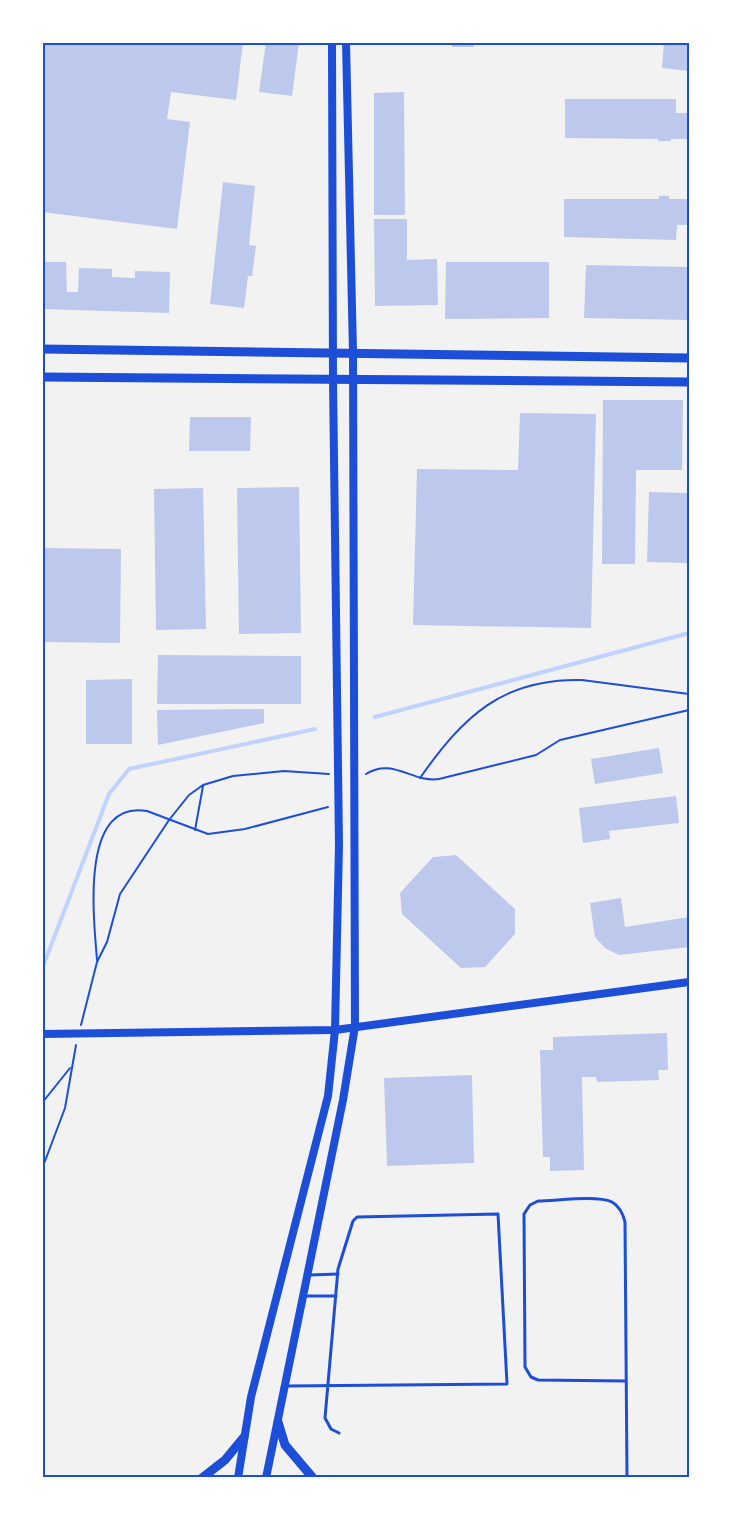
<svg xmlns="http://www.w3.org/2000/svg" width="731" height="1520" viewBox="0 0 731 1520" font-family="'Nunito Sans',sans-serif">
	<style>
		.lines { fill: none; stroke-linecap: round; stroke-linejoin: round }
		.stream { stroke: #bfd3fe; stroke-width: 4 }
		.building { fill: #bdc9ec }
		.path { stroke: #1d4ed8; stroke-width: 2 }
		.service { stroke: #1d4ed8; stroke-width: 3 }
		.tertiary { stroke: #1d4ed8; stroke-width: 8 }
		.secondary { stroke: #1d4ed8; stroke-width: 9 }
		.neatline { fill: none; stroke: #1d4ed8; stroke-width: 2 }
	</style>
	<rect width="100%" height="100%" fill="#f2f2f2"/>
	<g class="lines">
		<g class="stream">
			<path d="M 375,717 L 689,633"/>
			<path d="M 42,969 L 109,794 L 129,769 L 315,729"/>
		</g>
	</g>
	<g class="building">
		<path d="M 42,42 L 243,42 L 236,100 L 171,92 L 167,119 L 190,122 L 177,229 L 42,212 Z"/>
		<path d="M 266,42 L 299,42 L 292,96 L 259,92 Z"/>
		<rect x="452" y="42" width="22" height="5"/>
		<path d="M 664,42 L 689,42 L 689,71 L 662,68 Z"/>
		<path d="M 404,92 L 405,215 L 374,215 L 374,93 Z"/>
		<path d="M 565,99 L 676,99 L 676,113 L 689,113 L 689,139 L 671,139 L 671,141 L 658,141 L 658,139 L 565,138 Z"/>
		<path d="M 223,182 L 255,186 L 249,245 L 256,246 L 252,276 L 248,276 L 244,308 L 210,304 Z"/>
		<path d="M 659,196 L 669,196 L 669,199 L 689,199 L 689,225 L 677,225 L 676,240 L 564,237 L 564,199 L 659,199 Z"/>
		<path d="M 374,219 L 407,219 L 407,260 L 437,259 L 438,305 L 375,306 Z"/>
		<path d="M 42,262 L 66,262 L 67,292 L 78,292 L 79,268 L 112,269 L 112,277 L 135,278 L 135,271 L 170,272 L 169,313 L 42,309 Z"/>
		<path d="M 446,262 L 549,262 L 549,318 L 445,319 Z"/>
		<path d="M 586,265 L 689,267 L 689,320 L 584,318 Z"/>
		<path d="M 603,400 L 683,400 L 682,470 L 636,470 L 635,564 L 602,564 Z"/>
		<path d="M 520,413 L 596,414 L 591,628 L 413,625 L 417,469 L 518,470 Z"/>
		<path d="M 190,417 L 251,417 L 250,451 L 189,451 Z"/>
		<path d="M 299,487 L 301,633 L 239,634 L 237,488 Z"/>
		<path d="M 203,488 L 206,629 L 156,630 L 154,489 Z"/>
		<path d="M 649,492 L 689,493 L 689,563 L 647,562 Z"/>
		<path d="M 42,548 L 121,549 L 120,643 L 42,642 Z"/>
		<path d="M 158,655 L 301,656 L 301,704 L 157,704 Z"/>
		<path d="M 132,679 L 132,744 L 86,744 L 86,680 Z"/>
		<path d="M 264,709 L 264,723 L 158,745 L 157,710 Z"/>
		<path d="M 659,748 L 663,773 L 595,784 L 591,759 Z"/>
		<path d="M 676,796 L 679,823 L 609,831 L 610,839 L 583,843 L 579,808 Z"/>
		<path d="M 456,855 L 515,909 L 515,934 L 485,967 L 461,968 L 402,914 L 400,893 L 433,857 Z"/>
		<path d="M 621,898 L 625,927 L 689,917 L 689,947 L 619,955 L 605,948 L 595,937 L 590,903 Z"/>
		<path d="M 667,1033 L 668,1070 L 658,1070 L 659,1080 L 597,1082 L 596,1077 L 582,1077 L 584,1170 L 550,1171 L 550,1157 L 543,1157 L 540,1050 L 553,1050 L 553,1037 Z"/>
		<path d="M 472,1075 L 474,1163 L 387,1166 L 384,1078 Z"/>
	</g>
	<g class="lines">
		<g class="path">
			<path d="M 366,774 C 393,757 412,783 439,779 L 536,755 L 560,740 L 689,710"/>
			<path d="M 420,778 C 463,717 502,678 582,680 L 689,694"/>
			<path d="M 195,830 L 203,786"/>
			<path d="M 97,960 C 94,920 79,799 147,811 L 208,834 L 245,829 L 328,807"/>
			<path d="M 81,1025 L 97,962 L 107,942 L 120,894 L 169,820 L 189,795 L 203,785 L 233,776 L 284,771 L 329,774"/>
			<path d="M 42,1103 L 70,1068"/>
			<path d="M 42,1169 L 65,1108 L 76,1045"/>
		</g>
		<g class="service">
			<path d="M 310,1275 L 338,1274"/>
			<path d="M 305,1296 L 336,1296"/>
			<path d="M 626,1381 L 538,1380 L 531,1377 L 525,1367 L 524,1214 L 530,1205 L 538,1201 C 556,1201 596,1195 612,1202 C 619,1206 623,1214 625,1222 L 627,1478"/>
			<path d="M 286,1386 L 507,1384 L 498,1214 L 357,1217 L 353,1221 L 338,1269 L 325,1418 L 331,1429 L 339,1433"/>
		</g>
		<g class="tertiary">
			<path d="M 42,1034 L 335,1030 L 689,982"/>
			<path d="M 238,1478 L 251,1397 L 328,1096 L 335,1030 L 339,845 L 333,380 L 332,42"/>
			<path d="M 266,1478 L 343,1100 L 355,1026 L 353,352 L 346,42"/>
		</g>
		<g class="secondary">
			<path d="M 42,349 L 689,358"/>
			<path d="M 42,377 L 689,382"/>
			<path d="M 278,1422 L 285,1445 L 313,1478"/>
			<path d="M 202,1478 L 225,1460 L 244,1437"/>
		</g>
	</g>
	<rect width="731" height="1520" fill="none" stroke="#ffffff" stroke-width="87"/>
	<rect x="44" y="44" width="644" height="1432" class="neatline"/>
</svg>
